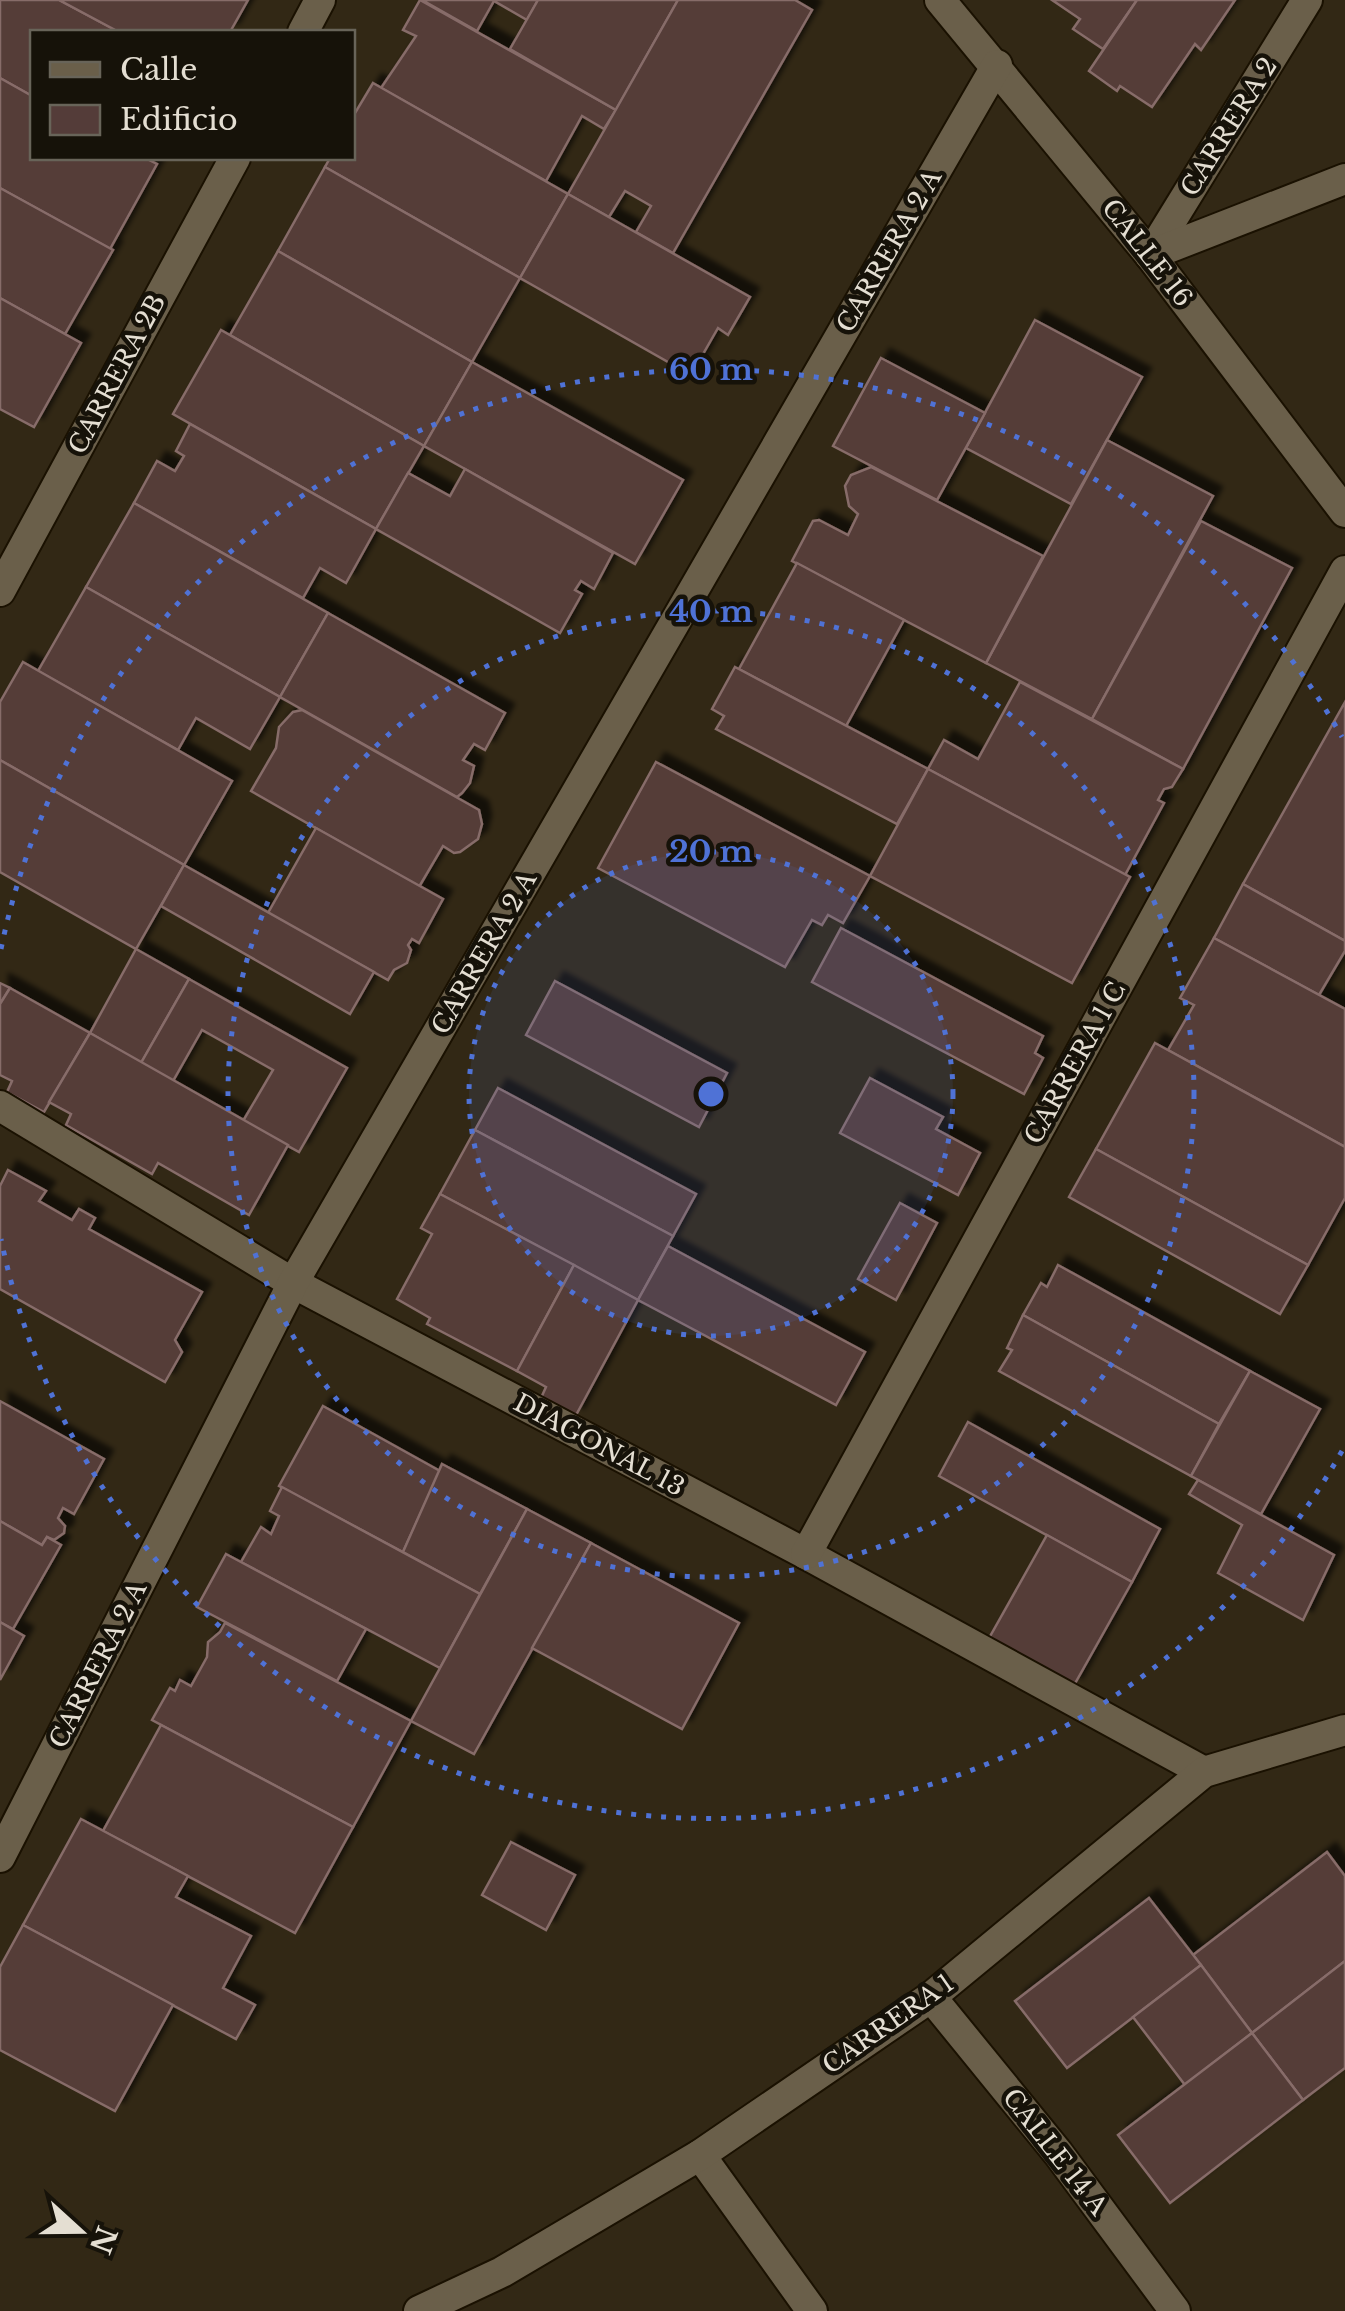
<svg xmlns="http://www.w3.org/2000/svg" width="1345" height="2311" viewBox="0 0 1345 2311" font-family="'Libre Baskerville',serif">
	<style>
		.building { fill: #543c39; stroke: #876c69; stroke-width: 2.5; filter: url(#shadow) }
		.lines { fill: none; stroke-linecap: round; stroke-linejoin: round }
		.minor-casing { stroke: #1a1101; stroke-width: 34 }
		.minor { stroke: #6a5f4a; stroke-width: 30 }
		.ring { fill: none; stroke: #4f72d6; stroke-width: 5; stroke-dasharray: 5 10 }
		.labels { text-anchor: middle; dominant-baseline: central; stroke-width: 9; stroke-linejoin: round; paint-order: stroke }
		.street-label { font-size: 25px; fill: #e4ded2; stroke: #161209 }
		.centre { fill: #4f72d6; stroke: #161209; stroke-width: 5 }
		.ring-label { font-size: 30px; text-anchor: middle; font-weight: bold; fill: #4f72d6; stroke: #161209; stroke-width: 9; stroke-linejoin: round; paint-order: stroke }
	</style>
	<defs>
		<filter id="shadow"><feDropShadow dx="9" dy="-9" stdDeviation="2.5" flood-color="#0009"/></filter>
	</defs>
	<rect width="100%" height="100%" fill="#322815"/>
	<g class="building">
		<path d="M 0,0 L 59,0 L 119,32 L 32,32 L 32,96 L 0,78 Z"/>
		<path d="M 59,0 L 248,0 L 230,32 L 119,32 Z"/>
		<path d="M 420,0 L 616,110 L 604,129 L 582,116 L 546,181 L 381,88 L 416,36 L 403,30 Z"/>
		<path d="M 422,0 L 538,0 L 527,20 L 494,1 L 477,31 Z"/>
		<path d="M 538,0 L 678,0 L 616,110 L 510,49 Z"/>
		<path d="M 678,0 L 795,0 L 812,10 L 673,253 L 636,232 L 651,206 L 625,191 L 609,217 L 568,194 Z"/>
		<path d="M 1052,0 L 1137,0 L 1103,49 L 1073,29 L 1080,19 Z"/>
		<path d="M 1137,0 L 1235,0 L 1201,50 L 1195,44 L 1152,107 L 1120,86 L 1117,91 L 1089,71 Z"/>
		<path d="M 0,78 L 32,96 L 32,158 L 145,158 L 157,164 L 110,249 L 0,188 Z"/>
		<path d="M 373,83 L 568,194 L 520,278 L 325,167 L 330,158 L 352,158 L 352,118 Z"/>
		<path d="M 325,167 L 520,278 L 472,362 L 278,251 Z"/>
		<path d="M 0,188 L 113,250 L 65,334 L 0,298 Z"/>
		<path d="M 568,194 L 750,297 L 728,335 L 718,328 L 691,375 L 520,278 Z"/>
		<path d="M 278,251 L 472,362 L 424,446 L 230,335 Z"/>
		<path d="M 0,298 L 81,343 L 34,427 L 0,409 Z"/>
		<path d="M 1035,320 L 1142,377 L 1071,504 L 966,448 Z"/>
		<path d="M 221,330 L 424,446 L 376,529 L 173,414 Z"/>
		<path d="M 881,358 L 985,413 L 937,500 L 833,446 Z"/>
		<path d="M 472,362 L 683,480 L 635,564 L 424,446 Z"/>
		<path d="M 190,424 L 376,529 L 346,583 L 320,568 L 303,598 L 134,503 L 157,461 L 175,471 L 184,456 L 176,451 Z"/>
		<path d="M 1107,440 L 1213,496 L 1092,719 L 986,663 Z"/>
		<path d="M 871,467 L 1043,556 L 986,663 L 792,561 L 813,521 L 819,520 L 848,535 L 858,514 L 849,506 L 845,486 L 851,475 Z"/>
		<path d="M 465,469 L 613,553 L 594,589 L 581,581 L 575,590 L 582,594 L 560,633 L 376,529 L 408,473 L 450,496 Z"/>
		<path d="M 134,503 L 328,613 L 280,697 L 86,587 Z"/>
		<path d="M 1201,521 L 1292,568 L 1183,769 L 1092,719 Z"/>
		<path d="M 797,563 L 904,620 L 846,726 L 739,669 Z"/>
		<path d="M 86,587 L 280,697 L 250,749 L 196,718 L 178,750 L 38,671 Z"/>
		<path d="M 328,613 L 505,713 L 485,750 L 474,744 L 463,760 L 474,766 L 470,783 L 462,793 L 457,797 L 280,697 Z"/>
		<path d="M 23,662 L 232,781 L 184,865 L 0,760 L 0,702 Z"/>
		<path d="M 735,667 L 928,769 L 897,824 L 716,729 L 724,716 L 712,709 Z"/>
		<path d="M 1020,682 L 1183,769 L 1172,787 L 1164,789 L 1158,800 L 1164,803 L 1125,875 L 928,769 L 944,740 L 978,759 Z"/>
		<path d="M 1345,702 L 1345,941 L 1243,884 Z"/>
		<path d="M 302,710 L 479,810 L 482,824 L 478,839 L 460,852 L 454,853 L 443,846 L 419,887 L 251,791 L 276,748 L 279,727 L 293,712 Z"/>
		<path d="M 0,760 L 184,865 L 136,949 L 0,872 Z"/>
		<path d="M 656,762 L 870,876 L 843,923 L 828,915 L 822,925 L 812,920 L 785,967 L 598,868 Z"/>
		<path d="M 928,769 L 1130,877 L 1072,983 L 870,876 Z"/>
		<path d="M 316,828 L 443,899 L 419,943 L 412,939 L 408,945 L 411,950 L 407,963 L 394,970 L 388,980 L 268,913 Z"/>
		<path d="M 184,865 L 374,972 L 350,1014 L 161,906 Z"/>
		<path d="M 1243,884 L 1345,941 L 1345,951 L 1319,995 L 1214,938 Z"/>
		<path d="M 841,928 L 1043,1036 L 1035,1053 L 1043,1058 L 1024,1094 L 812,982 Z"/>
		<path d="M 1214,938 L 1345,1009 L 1345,1147 L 1168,1050 L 1194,1005 L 1180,998 Z"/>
		<path d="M 136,949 L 189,979 L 141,1063 L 90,1033 Z"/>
		<path d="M 189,979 L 347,1068 L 299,1152 L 243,1121 L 273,1070 L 202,1030 L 173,1081 L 141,1063 Z"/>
		<path d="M 555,981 L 727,1073 L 699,1127 L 526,1035 Z"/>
		<path d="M 0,983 L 10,988 L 0,1004 Z"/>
		<path d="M 10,988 L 90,1033 L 44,1112 L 7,1092 L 12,1081 L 0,1075 L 0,1004 Z"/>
		<path d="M 90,1033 L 288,1145 L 249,1215 L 158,1163 L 152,1174 L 66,1125 L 71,1114 L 49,1102 Z"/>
		<path d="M 1155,1043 L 1345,1147 L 1345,1198 L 1308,1265 L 1096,1149 Z"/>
		<path d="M 870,1078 L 943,1117 L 936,1129 L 980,1153 L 958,1195 L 840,1133 Z"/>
		<path d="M 498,1088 L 696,1194 L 673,1236 L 475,1130 Z"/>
		<path d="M 475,1130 L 673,1236 L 638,1300 L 440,1194 Z"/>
		<path d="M 1096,1149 L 1308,1265 L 1280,1314 L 1069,1197 Z"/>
		<path d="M 8,1170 L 46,1191 L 39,1201 L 72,1220 L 79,1209 L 95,1218 L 89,1229 L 202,1292 L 175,1340 L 182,1352 L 165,1382 L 0,1289 L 0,1186 Z"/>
		<path d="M 440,1194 L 574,1265 L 517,1371 L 427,1324 L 430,1318 L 397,1299 L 432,1234 L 421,1228 Z"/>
		<path d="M 900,1203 L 937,1223 L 896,1300 L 858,1279 Z"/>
		<path d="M 668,1246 L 865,1352 L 836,1405 L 638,1300 Z"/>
		<path d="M 574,1265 L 638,1300 L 575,1417 L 541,1398 L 546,1387 L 517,1371 Z"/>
		<path d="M 1058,1265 L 1250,1371 L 1219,1424 L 1023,1315 L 1041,1283 L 1047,1287 Z"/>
		<path d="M 1023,1315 L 1219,1424 L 1191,1476 L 999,1371 L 1012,1350 L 1007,1348 Z"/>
		<path d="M 1250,1371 L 1320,1409 L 1261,1514 L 1191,1476 Z"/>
		<path d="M 0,1401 L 104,1459 L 74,1514 L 63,1508 L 58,1518 L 65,1526 L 64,1533 L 54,1540 L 47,1537 L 42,1545 L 0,1521 Z"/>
		<path d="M 323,1406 L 440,1471 L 403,1552 L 279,1486 Z"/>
		<path d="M 968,1422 L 1160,1529 L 1132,1582 L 939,1476 Z"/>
		<path d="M 442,1464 L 527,1509 L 480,1594 L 403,1552 Z"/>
		<path d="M 1198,1480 L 1334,1555 L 1303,1620 L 1218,1573 L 1242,1525 L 1189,1494 Z"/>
		<path d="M 282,1487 L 480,1594 L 440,1668 L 241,1562 L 261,1527 L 271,1534 L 279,1516 L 270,1511 Z"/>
		<path d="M 527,1509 L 591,1543 L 474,1754 L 411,1721 Z"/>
		<path d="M 0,1521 L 42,1545 L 47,1537 L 61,1545 L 13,1629 L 0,1622 Z"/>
		<path d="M 1047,1535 L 1132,1582 L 1073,1687 L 988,1640 Z"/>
		<path d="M 591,1543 L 739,1623 L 682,1729 L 532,1648 Z"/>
		<path d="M 226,1554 L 366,1629 L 337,1681 L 197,1607 Z"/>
		<path d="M 0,1622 L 24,1636 L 0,1680 Z"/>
		<path d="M 225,1623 L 411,1721 L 353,1827 L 152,1720 L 170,1688 L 175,1691 L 180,1680 L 191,1686 L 207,1657 L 208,1642 L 220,1632 Z"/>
		<path d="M 161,1725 L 353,1827 L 295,1933 L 103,1831 Z"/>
		<path d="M 81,1819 L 188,1876 L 176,1897 L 251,1936 L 223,1988 L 255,2005 L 236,2039 L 23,1925 Z"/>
		<path d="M 511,1842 L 575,1875 L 546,1930 L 482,1895 Z"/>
		<path d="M 1327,1852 L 1345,1876 L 1345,1961 L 1252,2033 L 1193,1955 Z"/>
		<path d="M 1149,1898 L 1201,1965 L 1067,2068 L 1015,2001 Z"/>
		<path d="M 23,1925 L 173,2005 L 115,2111 L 0,2050 L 0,1967 Z"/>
		<path d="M 1345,1961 L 1345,2068 L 1303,2100 L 1252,2033 Z"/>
		<path d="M 1201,1965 L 1252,2033 L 1185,2085 L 1133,2017 Z"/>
		<path d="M 1252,2033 L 1303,2100 L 1170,2203 L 1118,2135 Z"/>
	</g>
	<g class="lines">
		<defs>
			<g id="minor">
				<path d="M 940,0 L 1150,255 L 1345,512"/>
				<path d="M 303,32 L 320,0"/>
				<path d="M 1150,255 L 1307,0"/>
				<path d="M 1150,255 L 1345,179"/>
				<path d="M 0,591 L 235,158"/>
				<path d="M 0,1106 L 293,1283 L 806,1554 L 1204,1772"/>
				<path d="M 806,1554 L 1345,571"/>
				<path d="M 0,1857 L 293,1283 L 997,65"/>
				<path d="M 931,1997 L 1058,2153 L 1175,2311"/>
				<path d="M 700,2155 L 812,2311"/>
				<path d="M 419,2311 L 502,2272 L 700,2155 L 931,1997 L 1204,1772 L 1345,1730"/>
			</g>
		</defs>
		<use href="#minor" class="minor-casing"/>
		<use href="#minor" class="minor"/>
	</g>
	<circle cx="711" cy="1094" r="242" fill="#4f72d6" fill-opacity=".12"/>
	<g class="ring">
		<circle cx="711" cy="1094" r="242"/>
		<circle cx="711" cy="1094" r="483"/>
		<path d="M1342 1451A725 725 0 0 1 1 1239M1 949A725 725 0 0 1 1342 737"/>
	</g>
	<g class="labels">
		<g class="street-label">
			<text transform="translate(1229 127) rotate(-58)">CARRERA 2</text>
			<text transform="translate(889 251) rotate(-60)">CARRERA 2 A</text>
			<text transform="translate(1147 253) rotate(52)">CALLE 16</text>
			<text transform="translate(117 374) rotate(-62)">CARRERA 2B</text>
			<text transform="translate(484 953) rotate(-60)">CARRERA 2 A</text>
			<text transform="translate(1075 1063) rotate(-61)">CARRERA 1 C</text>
			<text transform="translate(599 1445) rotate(28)">DIAGONAL 13</text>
			<text transform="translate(98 1665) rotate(-63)">CARRERA 2 A</text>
			<text transform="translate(888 2024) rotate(-35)">CARRERA 1</text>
			<text transform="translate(1055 2152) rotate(52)">CALLE 14 A</text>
		</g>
	</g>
	<circle cx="711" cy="1094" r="15" class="centre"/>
	<g class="ring-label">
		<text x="711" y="380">60 m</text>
		<text x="711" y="622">40 m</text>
		<text x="711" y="862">20 m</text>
	</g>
	<rect x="30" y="30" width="325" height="130" fill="#161209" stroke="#686459" stroke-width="2.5"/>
	<rect x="50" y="62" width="50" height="15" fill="#6a5f4a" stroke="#686459" stroke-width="2.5"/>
	<text x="120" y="80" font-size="30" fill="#e4ded2">Calle</text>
	<rect x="50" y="105" width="50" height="30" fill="#543c39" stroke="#686459" stroke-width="2.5"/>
	<text x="120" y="130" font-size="30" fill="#e4ded2">Edificio</text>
	<g transform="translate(80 2231) rotate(111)" stroke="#161209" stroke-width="8" paint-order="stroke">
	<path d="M0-8L18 38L0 25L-18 38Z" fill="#e4ded2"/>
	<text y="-15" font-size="28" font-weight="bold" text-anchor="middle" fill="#e4ded2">N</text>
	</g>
</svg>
